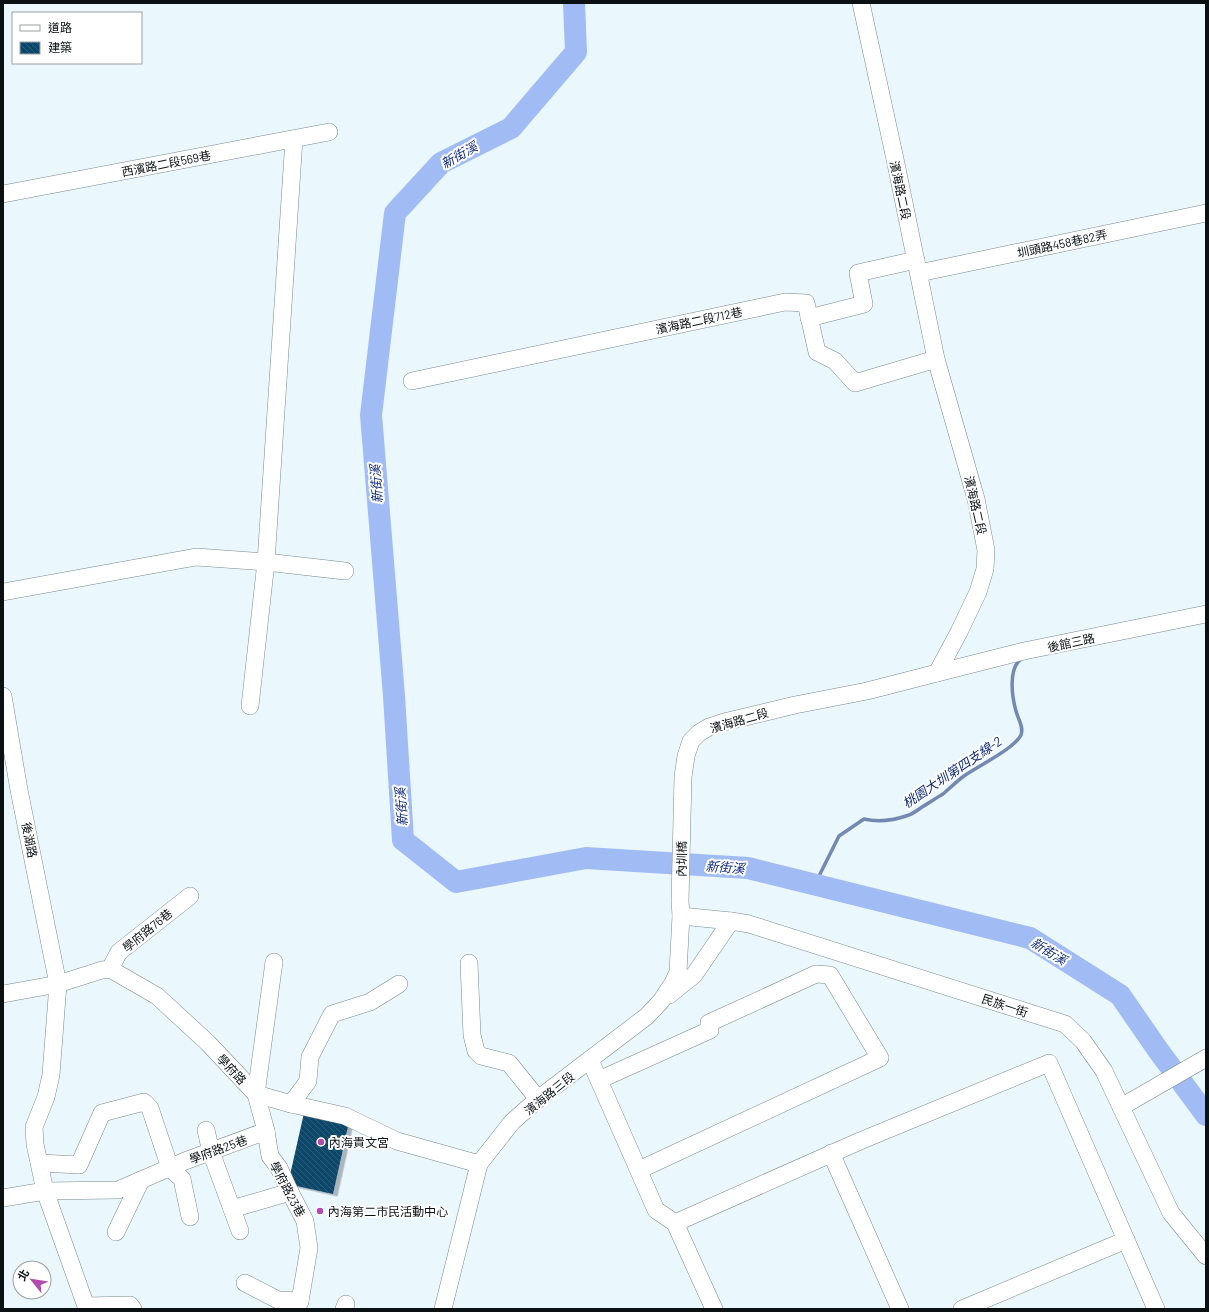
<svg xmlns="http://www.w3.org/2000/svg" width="1209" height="1312" viewBox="0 0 1209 1312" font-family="Barlow,'Noto Sans TC',sans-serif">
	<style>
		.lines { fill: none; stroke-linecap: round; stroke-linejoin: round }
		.stream { stroke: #7489b1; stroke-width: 3.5 }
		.river { stroke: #a1bcf5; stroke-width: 22 }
		.building { fill: url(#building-back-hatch); filter: url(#shadow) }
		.minor-casing { stroke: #79898f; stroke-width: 18 }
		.minor { stroke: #fff; stroke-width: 17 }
		.poi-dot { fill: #b34bae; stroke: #fff; stroke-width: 1.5 }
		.labels { text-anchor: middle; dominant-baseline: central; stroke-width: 4; stroke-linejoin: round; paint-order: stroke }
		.street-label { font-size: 12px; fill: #0b1113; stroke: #fff }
		.poi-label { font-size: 12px; fill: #0b1113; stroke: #fff; text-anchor: start }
		.water-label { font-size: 13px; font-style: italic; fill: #0f2b7a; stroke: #fff }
	</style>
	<defs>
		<pattern id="building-back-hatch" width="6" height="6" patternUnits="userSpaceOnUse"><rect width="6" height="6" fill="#08466b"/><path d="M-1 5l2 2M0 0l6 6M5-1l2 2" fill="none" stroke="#2b5d7a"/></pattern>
		<filter id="shadow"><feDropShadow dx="4.5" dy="2.5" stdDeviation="0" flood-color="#0004"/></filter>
	</defs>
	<rect width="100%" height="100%" fill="#eaf8fd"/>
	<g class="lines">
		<path class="stream" d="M 820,874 L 839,836 L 864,819 C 880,823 895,820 909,815 C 914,813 918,810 922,807 C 929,803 936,798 943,794 C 950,788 957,781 964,776 C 978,766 1014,749 1021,735 C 1024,727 1018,719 1016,711 C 1012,697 1008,669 1021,659"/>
		<path class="river" d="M 574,3 L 576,52 L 511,128 L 441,163 L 395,213 L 371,415 L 394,696 L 403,840 L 456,882 L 586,858 L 748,868 L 1030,938 L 1120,995 L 1158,1050 L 1206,1115"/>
	</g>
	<path class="building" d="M 304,1113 L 349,1122 L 333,1194 L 288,1184 Z"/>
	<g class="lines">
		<defs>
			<g id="minor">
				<path d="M 3,194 L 329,132"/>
				<path d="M 919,273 L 1206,213"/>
				<path d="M 809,318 L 864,304 L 858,273 L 916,260"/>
				<path d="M 412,381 L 785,302 L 806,303 L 817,352 L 835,361 L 855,383 L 936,359"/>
				<path d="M 3,592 L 196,557 L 266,562 L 345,571"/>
				<path d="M 937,673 L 1024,651 L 1206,614"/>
				<path d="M 3,696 L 19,790 L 58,984 L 51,1075 L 46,1097 L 34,1127 L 35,1144 L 45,1191 L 87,1309"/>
				<path d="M 250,706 L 266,562 L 294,139"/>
				<path d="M 681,916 L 731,921 L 749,924 L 1065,1024 L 1083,1041 L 1104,1071 L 1171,1213 L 1206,1256"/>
				<path d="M 274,962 L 256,1094 L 266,1131 L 270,1156 L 279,1168 L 290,1192 L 305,1221 L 309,1248 L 300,1301 L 297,1309"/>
				<path d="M 469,963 L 472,1035 L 476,1051 L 481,1056 L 509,1063 L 538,1099"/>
				<path d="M 110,969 L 119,952 L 190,896"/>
				<path d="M 3,994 L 58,984 L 102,970 L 110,969 L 157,996 L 208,1043 L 256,1094 L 291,1104 L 345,1116 L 397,1141 L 479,1164"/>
				<path d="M 669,995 L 694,975 L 731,921"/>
				<path d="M 590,1060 L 656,1210 L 675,1223 L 860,1141 L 1049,1063 L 1156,1309"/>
				<path d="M 599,1080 L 710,1030 L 709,1023 L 816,974 L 830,975 L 880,1058 L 639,1170"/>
				<path d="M 291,1104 L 308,1081 L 310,1057 L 332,1014 L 370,1002 L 399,984"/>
				<path d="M 1121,1107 L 1206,1058"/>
				<path d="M 206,1130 L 211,1152 L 240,1231"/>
				<path d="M 831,1153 L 900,1309"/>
				<path d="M 40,1163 L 79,1165 L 102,1113 L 144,1102 L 150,1108 L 170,1168 L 182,1179 L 190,1217"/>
				<path d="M 3,1198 L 45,1191 L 118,1190 L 185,1161 L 266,1131"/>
				<path d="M 232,1209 L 290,1192"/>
				<path d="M 675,1223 L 714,1309"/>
				<path d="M 116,1232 L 141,1180"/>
				<path d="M 245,1283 L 278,1300 L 300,1301"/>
				<path d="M 86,1306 L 130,1305 L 133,1309"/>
				<path d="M 344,1309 L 346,1304"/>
				<path d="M 443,1309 L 479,1164 L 512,1122 L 538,1099 L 647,1016 L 661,1001 L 673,983 L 678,972 L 681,916 L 680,901 L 683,777 L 686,756 L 691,741 L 699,733 L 709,727 L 724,722 L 795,705 L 867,691 L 937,673 L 959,632 L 978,592 L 985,569 L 986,550 L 976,499 L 936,359 L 895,159 L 861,3"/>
				<path d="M 962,1309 L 1126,1240"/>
			</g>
		</defs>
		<use href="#minor" class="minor-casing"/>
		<use href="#minor" class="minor"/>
	</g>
	<g class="poi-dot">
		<circle cx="321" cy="1142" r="4"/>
		<circle cx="320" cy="1211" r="4"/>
	</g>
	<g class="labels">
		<g class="street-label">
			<text transform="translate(166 163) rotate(-11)">西濱路二段569巷</text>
			<text transform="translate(901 190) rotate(78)">濱海路二段</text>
			<text transform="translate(1062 243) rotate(-12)">圳頭路458巷82弄</text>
			<text transform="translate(699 320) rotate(-12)">濱海路二段712巷</text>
			<text transform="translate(976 505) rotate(77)">濱海路二段</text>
			<text transform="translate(1071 642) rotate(-12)">後館三路</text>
			<text transform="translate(739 720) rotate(-16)">濱海路二段</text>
			<text transform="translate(30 840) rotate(79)">後湖路</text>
			<text transform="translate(681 859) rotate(-89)">內圳橋</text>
			<text transform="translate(147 930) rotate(-39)">學府路76巷</text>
			<text transform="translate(1005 1005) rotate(18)">民族一街</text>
			<text transform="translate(232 1069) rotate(47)">學府路</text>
			<text transform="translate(549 1093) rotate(-39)">濱海路三段</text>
			<text transform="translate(218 1149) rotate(-20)">學府路25巷</text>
			<text transform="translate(288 1189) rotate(62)">學府路23巷</text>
		</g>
		<g class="poi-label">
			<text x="329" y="1142">內海貴文宮</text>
			<text x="328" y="1211">內海第二市民活動中心</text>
		</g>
		<g class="water-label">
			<text transform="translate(459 155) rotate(-30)">新街溪</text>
			<text transform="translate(376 484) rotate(-94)">新街溪</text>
			<text transform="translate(952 772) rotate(-34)">桃園大圳第四支線-2</text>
			<text transform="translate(401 807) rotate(-94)">新街溪</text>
			<text transform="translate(725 867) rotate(4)">新街溪</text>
			<text transform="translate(1049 951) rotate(31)">新街溪</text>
		</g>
	</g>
	<rect width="1209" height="1312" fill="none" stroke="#0b1113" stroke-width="8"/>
	<rect x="12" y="12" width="130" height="52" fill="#ffffff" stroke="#9da0a1"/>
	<rect x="20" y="25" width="20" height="6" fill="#ffffff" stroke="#9da0a1"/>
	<text x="48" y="32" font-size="12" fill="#0b1113">道路</text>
	<rect x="20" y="42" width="20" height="12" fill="url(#building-back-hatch)" stroke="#9da0a1"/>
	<text x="48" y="52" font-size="12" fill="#0b1113">建築</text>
	<g transform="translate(32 1280) rotate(300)"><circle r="19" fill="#ffffff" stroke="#9da0a1"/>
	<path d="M0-3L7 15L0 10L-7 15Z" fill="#b34bae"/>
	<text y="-6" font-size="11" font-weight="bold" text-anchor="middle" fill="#0b1113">北</text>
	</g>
</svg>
